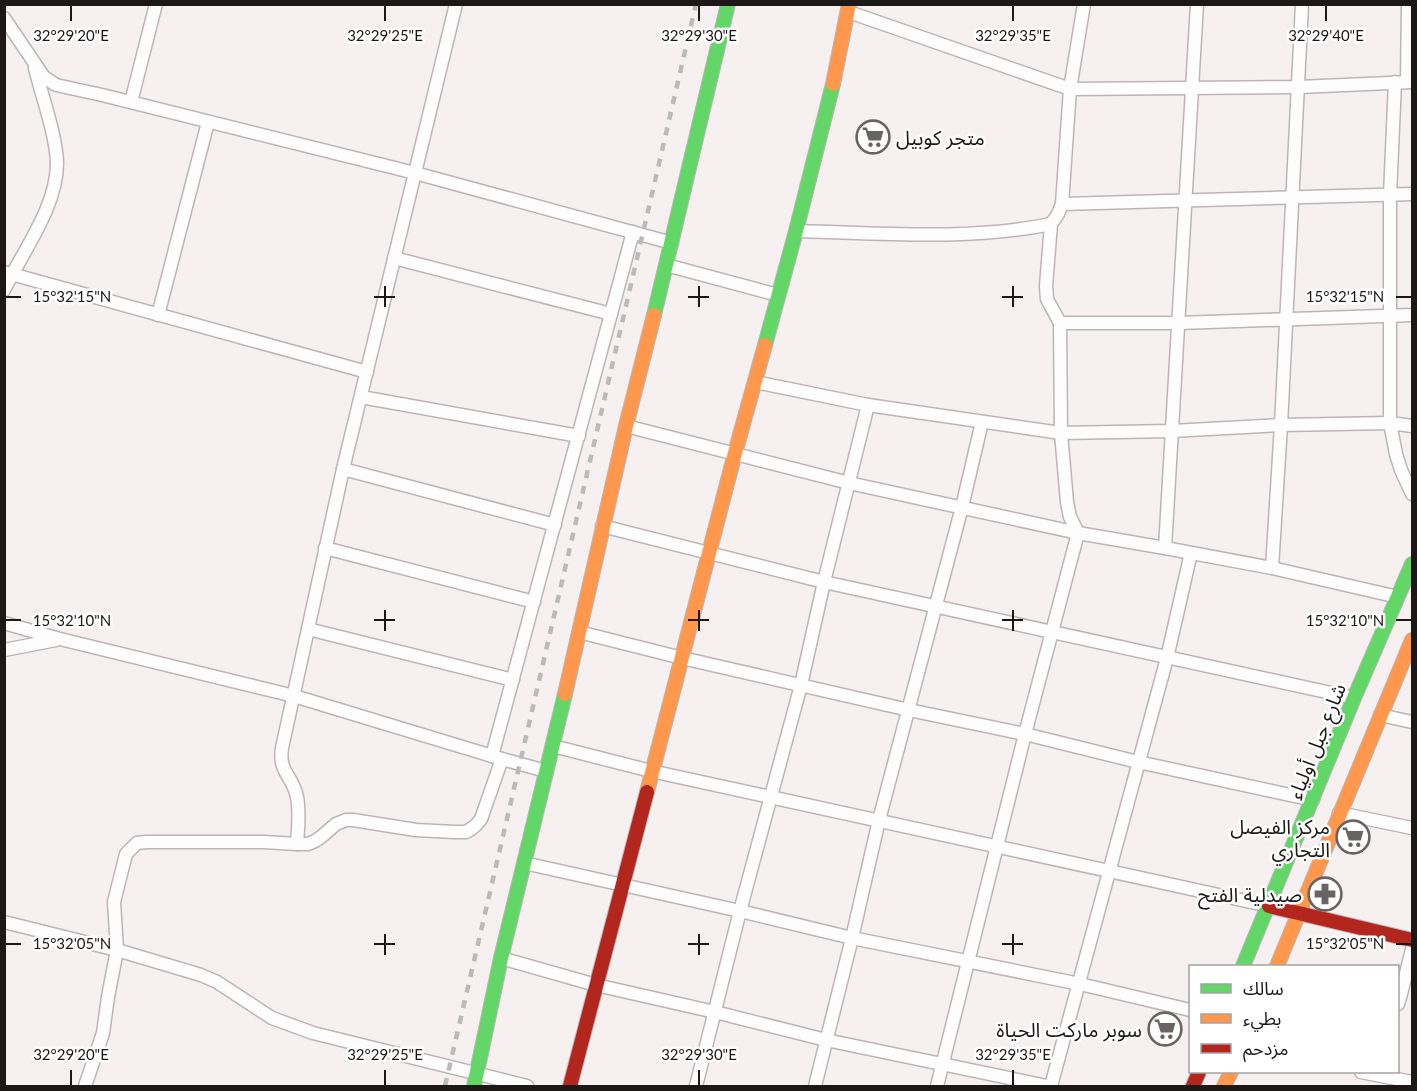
<svg xmlns="http://www.w3.org/2000/svg" width="1417" height="1091" viewBox="0 0 1417 1091" font-family="Lato,'Noto Sans Arabic',sans-serif">
	<style>
		.lines { fill: none; stroke-linecap: round; stroke-linejoin: round }
		.street-casing { stroke: #bbb6b6; stroke-width: 15 }
		.fast-casing { stroke: #bbb6b6; stroke-width: 16 }
		.slow-casing { stroke: #bbb6b6; stroke-width: 16 }
		.jam-casing { stroke: #bbb6b6; stroke-width: 16 }
		.street { stroke: #fefdfd; stroke-width: 12 }
		.fast { stroke: #63d668; stroke-width: 14 }
		.slow { stroke: #ff974d; stroke-width: 14 }
		.jam { stroke: #b3261e; stroke-width: 14 }
		.rail { stroke: #bbbaba; stroke-width: 4.5; stroke-dasharray: 8 8; stroke-linecap: butt }
		.ticks { fill: none; stroke: #1c1818; stroke-width: 2 }
		.labels { text-anchor: middle; dominant-baseline: central; stroke-width: 5; stroke-linejoin: round; paint-order: stroke }
		.poi-label { font-size: 20px; fill: #1c1818; stroke: #fff; text-anchor: end }
		.street-label { font-size: 20px; fill: #1c1818; stroke: #fff }
		.ticks-label { font-size: 15px; text-anchor: middle; fill: #1c1818; stroke: #fff; stroke-width: 5; stroke-linejoin: round; paint-order: stroke }
	</style>
	<rect width="100%" height="100%" fill="#f6f0f0"/>
	<g class="lines">
		<defs>
			<g id="street">
				<path d="M 849,12 L 1070,89 L 1299,87 L 1412,82"/>
				<path d="M 4,18 L 44,77 L 56,85 L 102,95 L 415,173 L 672,243"/>
				<path d="M 1395,82 L 1390,195 L 1390,423 L 1396,454 L 1401,470 L 1412,494"/>
				<path d="M 1407,82 L 1408,4"/>
				<path d="M 131,102 L 156,4"/>
				<path d="M 1062,204 L 1412,194"/>
				<path d="M 796,231 C 879,233 969,241 1051,224"/>
				<path d="M 394,258 L 611,314"/>
				<path d="M 666,265 L 778,295"/>
				<path d="M 4,272 L 367,372"/>
				<path d="M 4,290 C 23,251 57,207 57,163 C 56,134 42,97 35,68"/>
				<path d="M 158,315 L 208,122"/>
				<path d="M 1060,323 L 1179,323 L 1412,315"/>
				<path d="M 755,382 L 868,405 L 1061,433 L 1172,431 L 1281,425 L 1390,423 L 1412,426"/>
				<path d="M 361,397 L 579,436"/>
				<path d="M 626,426 L 849,483 L 1078,533 L 1165,548 L 1272,568 L 1398,597"/>
				<path d="M 343,469 L 555,525"/>
				<path d="M 602,526 L 824,582 L 1354,698"/>
				<path d="M 325,548 L 534,602"/>
				<path d="M 1165,548 L 1197,4"/>
				<path d="M 1272,568 L 1281,425 L 1302,4"/>
				<path d="M 4,623 L 60,639 L 294,696 L 502,759 L 546,771"/>
				<path d="M 308,629 L 513,680"/>
				<path d="M 579,632 L 682,658 L 909,710 L 1025,734 L 1138,762 L 1313,800"/>
				<path d="M 4,650 L 56,640"/>
				<path d="M 1380,715 L 1412,722"/>
				<path d="M 553,746 L 651,771 L 1269,906"/>
				<path d="M 492,756 L 633,232"/>
				<path d="M 1339,813 L 1412,828"/>
				<path d="M 297,844 C 298,829 300,812 297,797 C 293,776 278,772 282,748 L 343,469 L 456,4"/>
				<path d="M 524,863 L 740,911 L 852,938 L 1080,984 L 1190,1010"/>
				<path d="M 4,922 L 117,950 L 201,975 L 217,982 L 272,1018 L 313,1033 L 527,1086"/>
				<path d="M 501,958 L 596,985 L 715,1012 L 826,1040 L 1047,1086"/>
				<path d="M 1398,1004 L 1401,994 L 1412,949"/>
				<path d="M 1361,1072 L 1412,1082"/>
				<path d="M 85,1086 L 103,1033 L 108,997 L 117,950 L 114,902 L 126,854 L 137,843 L 146,842 L 264,842 L 297,844 L 308,844 L 315,841 L 321,837 L 336,824 L 346,820 L 353,820 L 416,830 L 455,832 L 466,832 L 471,829 L 476,825 L 481,819 L 502,759"/>
				<path d="M 696,1086 L 740,911 L 801,685 L 824,582 L 868,405"/>
				<path d="M 815,1086 L 852,938 L 879,820 L 962,507 L 982,422"/>
				<path d="M 937,1086 L 1025,734 L 1078,533 L 1070,517 L 1067,502 L 1061,433 L 1060,323 L 1047,299 L 1046,286 L 1051,224 L 1058,214 L 1062,204 L 1070,89 L 1084,4"/>
				<path d="M 1051,1086 L 1167,658 L 1191,553"/>
			</g>
			<g id="fast">
				<path d="M 654,315 L 728,4"/>
				<path d="M 765,345 L 796,231 L 833,84"/>
				<path d="M 1243,966 L 1354,698 L 1412,564"/>
				<path d="M 474,1086 L 501,958 L 565,694"/>
			</g>
			<g id="slow">
				<path d="M 833,84 L 849,4"/>
				<path d="M 565,694 L 626,426 L 654,315"/>
				<path d="M 647,792 L 735,453 L 765,345"/>
				<path d="M 1277,966 L 1412,640"/>
				<path d="M 1224,1086 L 1231,1072"/>
			</g>
			<g id="jam">
				<path d="M 1269,906 L 1412,940"/>
				<path d="M 570,1086 L 647,792"/>
				<path d="M 1193,1086 L 1199,1072"/>
			</g>
		</defs>
		<use href="#street" class="street-casing"/>
		<use href="#fast" class="fast-casing"/>
		<use href="#slow" class="slow-casing"/>
		<use href="#jam" class="jam-casing"/>
		<use href="#street" class="street"/>
		<use href="#fast" class="fast"/>
		<use href="#slow" class="slow"/>
		<use href="#jam" class="jam"/>
		<path class="rail" d="M 445,1086 L 696,4"/>
	</g>
	<path class="ticks" d="M 71,6 L 71,21M 385,6 L 385,21M 699,6 L 699,21M 1013,6 L 1013,21M 1326,6 L 1326,21M 385,286 L 385,307M 699,286 L 699,307M 1013,286 L 1013,307M 6,297 L 21,297M 374,297 L 395,297M 688,297 L 709,297M 1002,297 L 1023,297M 1396,297 L 1411,297M 385,610 L 385,631M 699,610 L 699,631M 1013,610 L 1013,631M 6,620 L 21,620M 374,620 L 395,620M 688,620 L 709,620M 1002,620 L 1023,620M 1396,620 L 1411,620M 385,934 L 385,955M 699,934 L 699,955M 1013,934 L 1013,955M 6,944 L 21,944M 374,944 L 395,944M 688,944 L 709,944M 1002,944 L 1023,944M 1396,944 L 1411,944M 71,1070 L 71,1085M 385,1070 L 385,1085M 699,1070 L 699,1085M 1013,1070 L 1013,1085"/>
	<defs>
		<symbol id="supermarket-ring" viewBox="-11 -11 22 22"><circle r="9.5" fill="#fff" stroke="#686464" stroke-width="1.5"/><path d="M-6-5.5h2.5l.6 2H6L4.5 2H-2.5L-4.4-4H-6ZM-1.5 3.2a1.3 1.3 0 1 0 .1 0ZM3 3.2a1.3 1.3 0 1 0 .1 0Z" fill="#686464"/></symbol>
		<symbol id="pharmacy-ring" viewBox="-11 -11 22 22"><circle r="9.5" fill="#fff" stroke="#686464" stroke-width="1.5"/><path d="M-2-6h4v4h4v4h-4v4h-4v-4h-4v-4h4Z" fill="#686464"/></symbol>
	</defs>
	<g fill-rule="evenodd">
		<use href="#supermarket-ring" x="854" y="118" width="38" height="38"/>
		<use href="#supermarket-ring" x="1334" y="818" width="38" height="38"/>
		<use href="#pharmacy-ring" x="1306" y="875" width="38" height="38"/>
		<use href="#supermarket-ring" x="1146" y="1010" width="38" height="38"/>
	</g>
	<g class="labels">
		<g class="poi-label">
			<text x="896" y="137" text-anchor="start">متجر كوبيل</text>
			<text x="1330" y="826">مركز الفيصل<tspan x="1330" dy="23">التجاري</tspan></text>
			<text x="1302" y="894">صيدلية الفتح</text>
			<text x="1142" y="1029">سوبر ماركت الحياة</text>
		</g>
		<g class="street-label">
			<text transform="translate(1316 741) rotate(-68)">شارع جبل أولياء</text>
		</g>
	</g>
	<g class="ticks-label">
		<text x="71" y="41">32°29'20"E</text>
		<text x="385" y="41">32°29'25"E</text>
		<text x="699" y="41">32°29'30"E</text>
		<text x="1013" y="41">32°29'35"E</text>
		<text x="1326" y="41">32°29'40"E</text>
		<text x="72" y="302">15°32'15"N</text>
		<text x="1345" y="302">15°32'15"N</text>
		<text x="72" y="626">15°32'10"N</text>
		<text x="1345" y="626">15°32'10"N</text>
		<text x="72" y="949">15°32'05"N</text>
		<text x="1345" y="949">15°32'05"N</text>
		<text x="71" y="1060">32°29'20"E</text>
		<text x="385" y="1060">32°29'25"E</text>
		<text x="699" y="1060">32°29'30"E</text>
		<text x="1013" y="1060">32°29'35"E</text>
	</g>
	<rect width="1417" height="1091" fill="none" stroke="#1c1818" stroke-width="12"/>
	<rect x="1189" y="965" width="210" height="108" fill="#ffffff" stroke="#a4a3a3" stroke-width="1.5"/>
	<rect x="1201" y="984" width="30" height="9" fill="#63d668" stroke="#a4a3a3" stroke-width="1.5"/>
	<text x="1243" y="995" font-size="18" fill="#1c1818">سالك</text>
	<rect x="1201" y="1014" width="30" height="9" fill="#ff974d" stroke="#a4a3a3" stroke-width="1.5"/>
	<text x="1243" y="1025" font-size="18" fill="#1c1818">بطيء</text>
	<rect x="1201" y="1044" width="30" height="9" fill="#b3261e" stroke="#a4a3a3" stroke-width="1.5"/>
	<text x="1243" y="1055" font-size="18" fill="#1c1818">مزدحم</text>
</svg>
